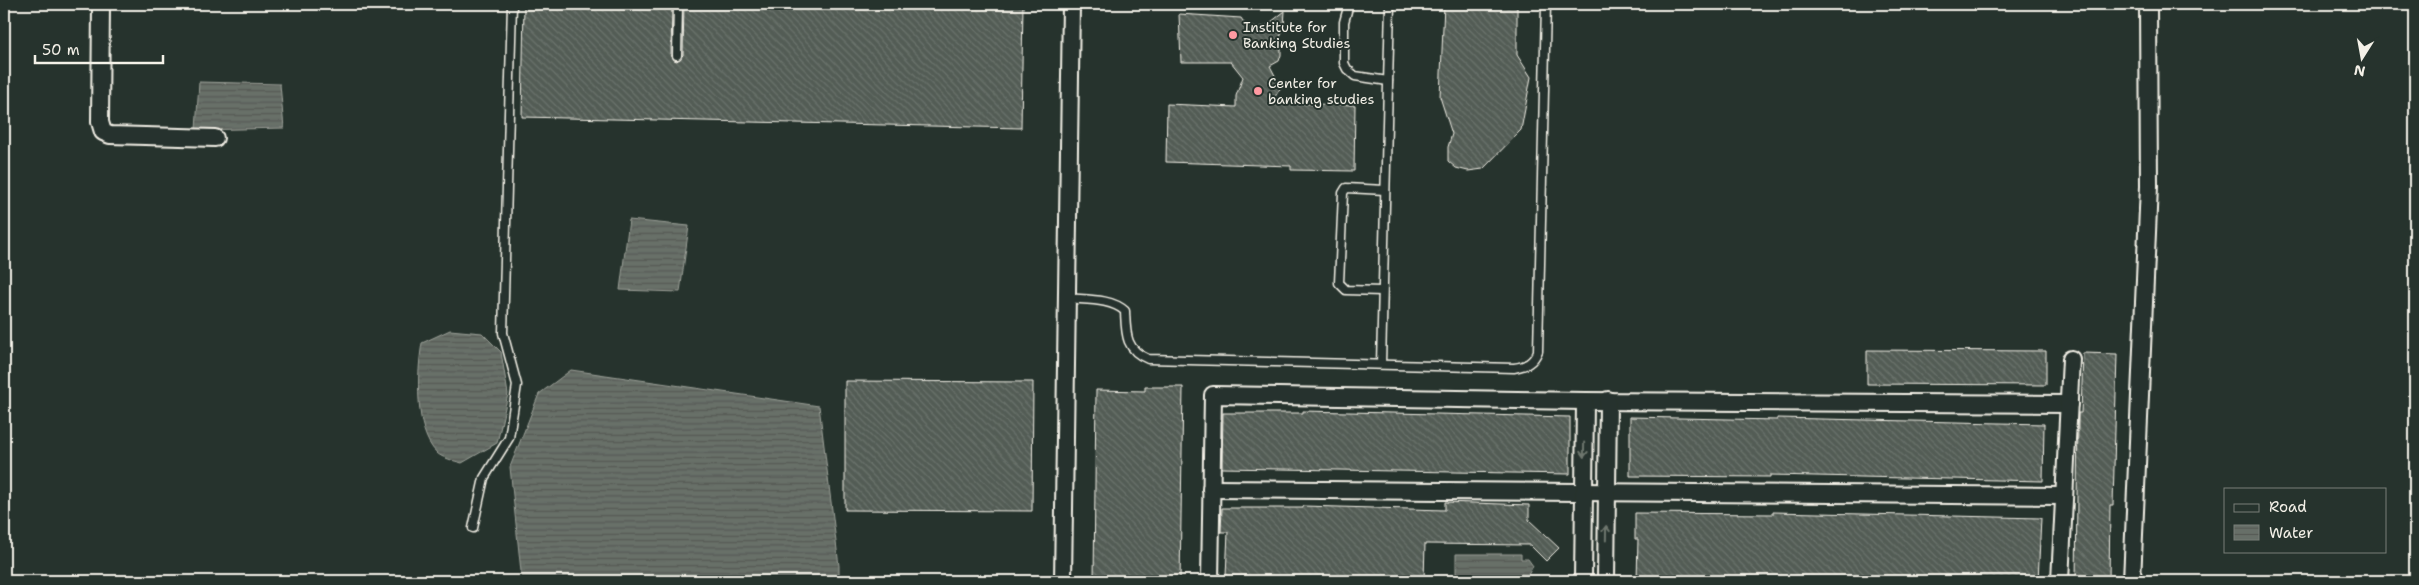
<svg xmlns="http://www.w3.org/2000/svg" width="2419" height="585" viewBox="0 0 2419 585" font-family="'Shantell Sans',sans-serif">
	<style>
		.water { fill: url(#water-rules); stroke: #9fa39b }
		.building { fill: url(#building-back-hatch); stroke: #f4f1e8 }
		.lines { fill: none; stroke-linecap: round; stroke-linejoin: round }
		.lane-casing { stroke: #f4f1e8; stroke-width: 11 }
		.street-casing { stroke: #f4f1e8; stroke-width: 20 }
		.lane { stroke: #26332d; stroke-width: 8 }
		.street { stroke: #26332d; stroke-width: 16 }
		.oneway { stroke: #6e766e }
		.poi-dot { fill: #ff9aa2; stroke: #26332d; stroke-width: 2 }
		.labels { text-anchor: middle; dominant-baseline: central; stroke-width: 4; stroke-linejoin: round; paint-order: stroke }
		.poi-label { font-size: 14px; fill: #f4f1e8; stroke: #26332d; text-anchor: start }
	</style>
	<defs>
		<pattern id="water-rules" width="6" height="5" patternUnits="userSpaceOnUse" patternTransform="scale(1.25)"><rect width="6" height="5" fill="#676f68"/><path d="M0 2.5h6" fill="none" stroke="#565a55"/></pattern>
		<pattern id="building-back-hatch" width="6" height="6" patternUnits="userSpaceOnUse" patternTransform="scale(1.25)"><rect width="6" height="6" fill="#525c55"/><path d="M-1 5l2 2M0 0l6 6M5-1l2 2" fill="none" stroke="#6c746d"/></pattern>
	</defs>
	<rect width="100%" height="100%" fill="#26332d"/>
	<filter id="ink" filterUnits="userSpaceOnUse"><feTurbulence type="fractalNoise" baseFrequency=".02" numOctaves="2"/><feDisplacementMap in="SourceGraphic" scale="10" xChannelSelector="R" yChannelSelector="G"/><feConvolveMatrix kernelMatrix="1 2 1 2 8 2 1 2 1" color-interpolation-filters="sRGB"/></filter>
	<g filter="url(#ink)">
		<g class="water">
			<path d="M 199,82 L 280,84 L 284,128 L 196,130 Z"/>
			<path d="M 629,220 L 689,226 L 680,292 L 620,290 Z"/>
			<path d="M 450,330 L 482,333 L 501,352 L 508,394 L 497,443 L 462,463 C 455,461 442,458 437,453 C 414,431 417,372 422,343 Z"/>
			<path d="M 571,370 L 819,406 L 839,566 L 839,581 L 522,581 L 510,467 L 539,394 Z"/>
			<path d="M 1456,554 L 1521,554 L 1521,559 L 1528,559 L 1533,566 L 1528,575 L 1520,574 L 1520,579 L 1456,578 Z"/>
		</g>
		<g class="building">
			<path d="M 524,4 L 672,4 L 671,55 L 674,60 L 677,61 L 683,55 L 684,4 L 1023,4 L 1021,128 L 522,117 Z"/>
			<path d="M 1444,4 L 1517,4 L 1517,55 L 1531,77 L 1521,130 L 1483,169 L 1468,171 L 1456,168 L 1448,161 L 1448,147 L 1452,134 L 1440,97 Z"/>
			<path d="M 1285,11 L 1284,26 L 1277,47 L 1281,49 L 1281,55 L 1279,61 L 1270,66 L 1281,87 L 1271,103 L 1355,105 L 1354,171 L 1291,170 L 1291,166 L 1166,162 L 1167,104 L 1236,107 L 1236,96 L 1243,77 L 1231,62 L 1181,62 L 1179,14 L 1241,18 L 1245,24 L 1256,28 L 1266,26 Z"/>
			<path d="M 1867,350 L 2046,351 L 2046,385 L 1867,384 Z"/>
			<path d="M 2083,353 L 2117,354 L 2113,505 L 2110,505 L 2109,581 L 2076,581 L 2078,418 L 2078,413 L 2081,413 Z"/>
			<path d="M 845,381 L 1033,382 L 1032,511 L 845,510 Z"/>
			<path d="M 1145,387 L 1183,387 L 1180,581 L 1094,581 L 1096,390 L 1145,391 Z"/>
			<path d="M 1303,411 L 1570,417 L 1570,474 L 1222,468 L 1223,413 L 1303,413 Z"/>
			<path d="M 1630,417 L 1777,420 L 1777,418 L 2044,424 L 2043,481 L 1770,475 L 1770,477 L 1630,476 Z"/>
			<path d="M 1445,502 L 1529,505 L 1529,520 L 1559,548 L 1546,561 L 1530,545 L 1425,544 L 1424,580 L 1226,576 L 1228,532 L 1221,532 L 1222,508 L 1303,508 L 1303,506 L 1445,510 Z"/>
			<path d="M 1773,512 L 2041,518 L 2038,581 L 1637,580 L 1638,539 L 1635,539 L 1635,513 L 1773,514 Z"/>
		</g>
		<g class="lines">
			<defs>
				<g id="lane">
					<path d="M 1349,4 L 1344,22 L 1344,63 L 1347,69 L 1355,76 L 1388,81"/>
					<path d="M 677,55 L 678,4"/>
					<path d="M 1382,291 L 1346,290 L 1339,283 L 1343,193 L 1346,188 L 1385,190"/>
					<path d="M 1067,298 C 1085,300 1111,298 1125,311 C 1126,333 1125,350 1148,359 L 1514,368 C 1526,366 1533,363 1538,351 L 1546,4"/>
					<path d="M 1381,364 L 1390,4"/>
					<path d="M 473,528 L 484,478 L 509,438 L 517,385 L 503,333 L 512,4"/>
				</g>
				<g id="street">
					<path d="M 101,4 L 100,122 L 103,132 L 110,135 L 215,138"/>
					<path d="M 1211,489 L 2064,496"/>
					<path d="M 1063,581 L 1071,4"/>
					<path d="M 1210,581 L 1213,395 L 1585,401 L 2069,404"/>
					<path d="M 1583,581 L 1585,401"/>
					<path d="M 1606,581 L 1608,400"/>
					<path d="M 2060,581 L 2071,359"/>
					<path d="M 2132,581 L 2149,186 L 2148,4"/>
				</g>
			</defs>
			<use href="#lane" class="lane-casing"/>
			<use href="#street" class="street-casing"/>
			<use href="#lane" class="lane"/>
			<use href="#street" class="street"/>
		</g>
		<defs><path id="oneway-shaft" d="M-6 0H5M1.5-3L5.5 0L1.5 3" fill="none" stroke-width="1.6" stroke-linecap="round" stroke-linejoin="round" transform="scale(1.25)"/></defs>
		<g class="oneway">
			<use href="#oneway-shaft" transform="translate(1584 450) rotate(91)"/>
			<use href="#oneway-shaft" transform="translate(1606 533) rotate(-89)"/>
		</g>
	</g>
	<g class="poi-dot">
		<circle cx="1233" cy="35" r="5"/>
		<circle cx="1258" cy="91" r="5"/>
	</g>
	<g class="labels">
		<g class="poi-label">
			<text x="1243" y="27">Institute for<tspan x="1243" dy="16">Banking Studies</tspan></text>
			<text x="1268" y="83">Center for<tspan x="1268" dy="16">banking studies</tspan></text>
		</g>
	</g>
	<rect width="2419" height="585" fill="none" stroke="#26332d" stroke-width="20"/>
	<rect x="10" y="10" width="2399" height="565" fill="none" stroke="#f4f1e8" stroke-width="2" filter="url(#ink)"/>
	<rect x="2224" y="488" width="162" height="65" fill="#26332d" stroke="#787f78"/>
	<rect x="2234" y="504" width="25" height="8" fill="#26332d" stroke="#787f78"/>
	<text x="2269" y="512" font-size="15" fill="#f4f1e8">Road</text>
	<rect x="2234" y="525" width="25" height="15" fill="url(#water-rules)" stroke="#787f78"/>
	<text x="2269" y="538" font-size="15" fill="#f4f1e8">Water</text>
	<g transform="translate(2362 58) rotate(191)" stroke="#26332d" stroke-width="4" paint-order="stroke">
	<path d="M0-4L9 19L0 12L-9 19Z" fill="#f4f1e8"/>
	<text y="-8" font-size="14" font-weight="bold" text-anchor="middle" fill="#f4f1e8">N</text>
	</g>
	<path d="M35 55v8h128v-8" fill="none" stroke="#f4f1e8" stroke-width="2.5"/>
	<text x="42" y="55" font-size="15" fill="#f4f1e8" stroke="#26332d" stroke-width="4" paint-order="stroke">50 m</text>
</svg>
